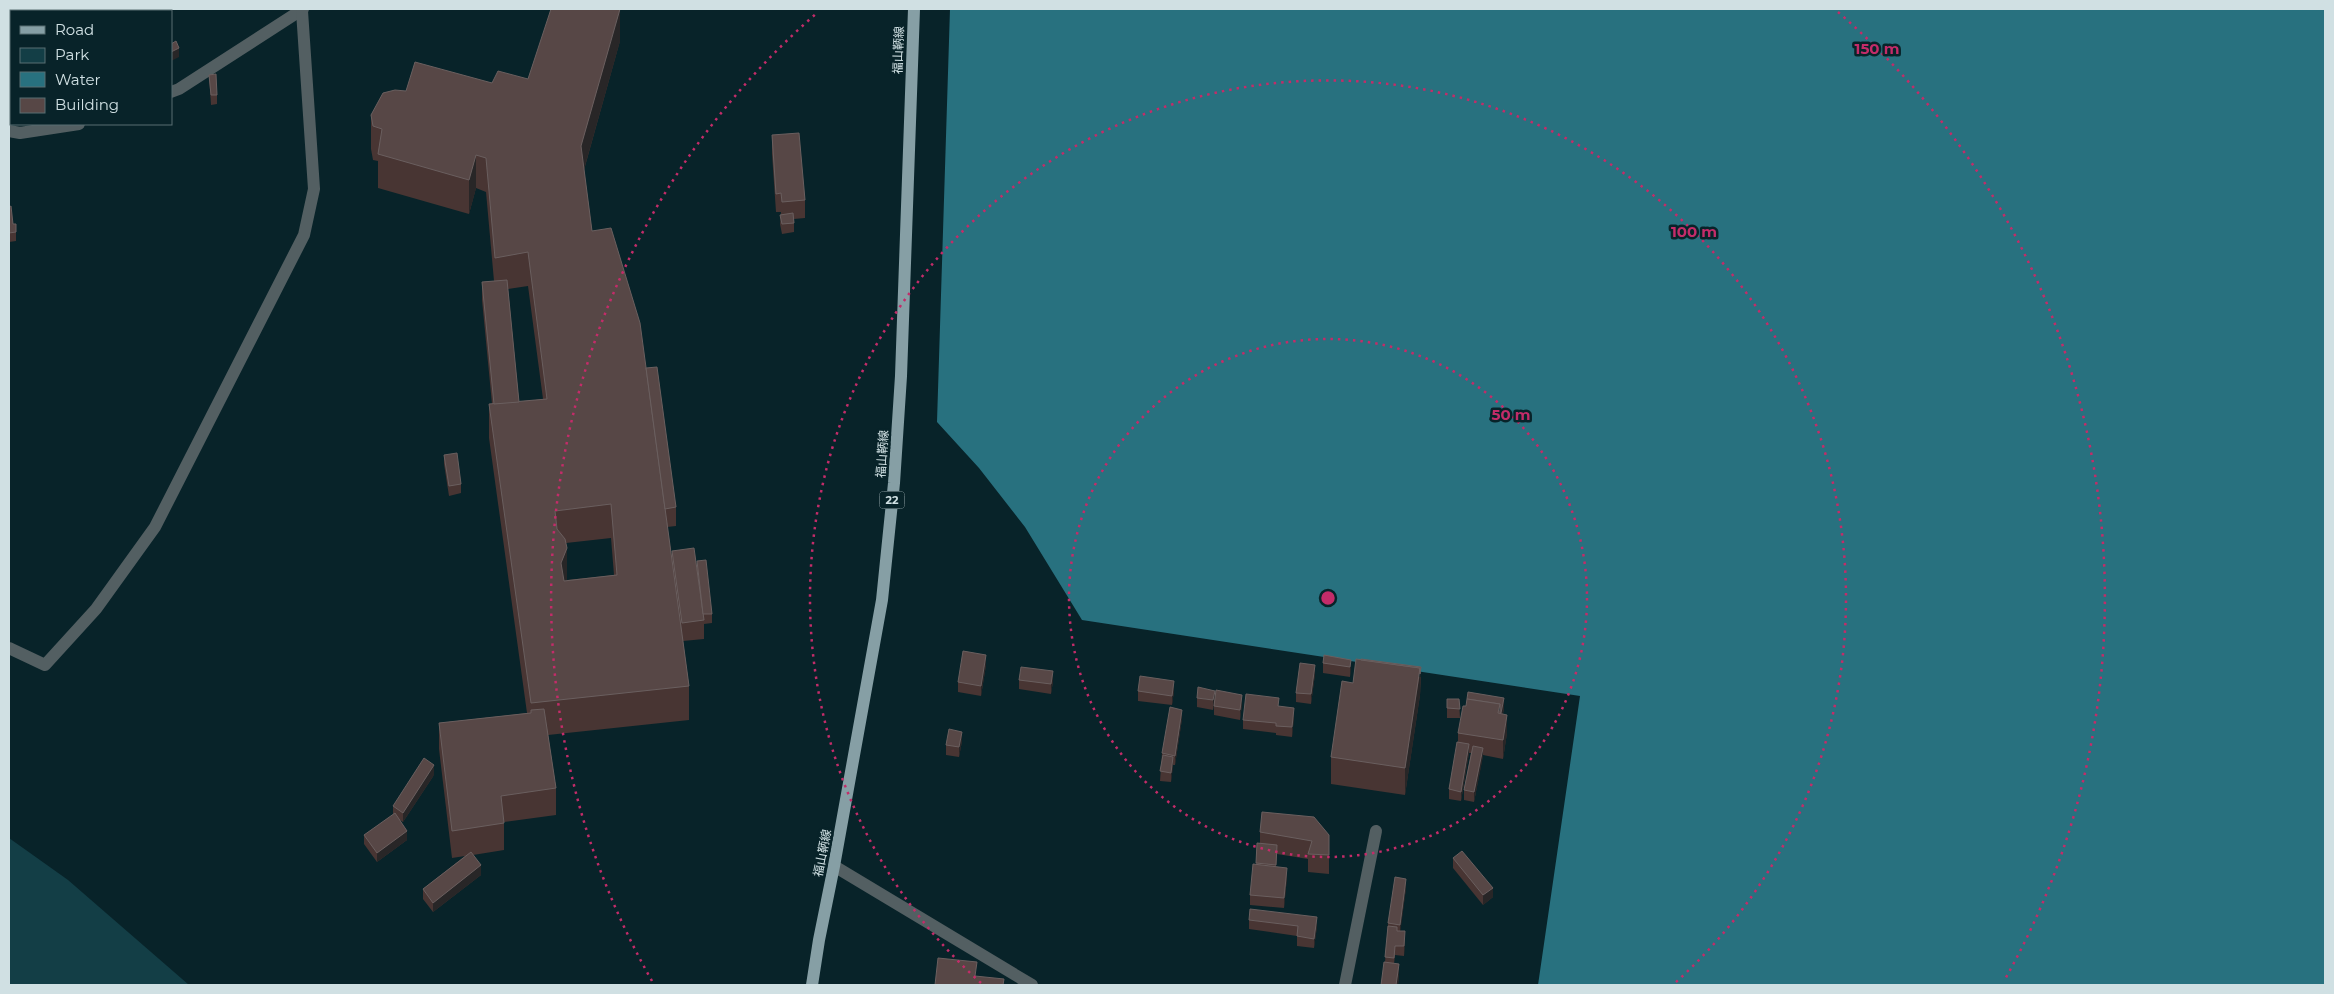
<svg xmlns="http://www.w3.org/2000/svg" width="2334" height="994" viewBox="0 0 2334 994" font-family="Montserrat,'Noto Sans JP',sans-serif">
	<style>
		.green { fill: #133e46 }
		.water { fill: #28717f }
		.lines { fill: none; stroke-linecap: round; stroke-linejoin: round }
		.path { stroke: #596f74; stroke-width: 3; stroke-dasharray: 4 2.5; stroke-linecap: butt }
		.street { stroke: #535f62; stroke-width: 12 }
		.primary { stroke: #869fa5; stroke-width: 12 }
		.wall { fill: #483533; fill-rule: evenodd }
		.shaded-wall { fill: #282627 }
		.building { fill: #574746; stroke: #6a5f5f; fill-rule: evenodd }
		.ring { fill: none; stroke: #c32c69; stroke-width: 2.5; stroke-dasharray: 2.5 5 }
		.labels { text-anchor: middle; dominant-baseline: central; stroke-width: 5; stroke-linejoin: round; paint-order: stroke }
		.shield { fill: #082329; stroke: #94a7ab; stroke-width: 1 }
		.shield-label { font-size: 11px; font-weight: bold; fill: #d0e0e3 }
		.street-label { font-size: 12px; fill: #d0e0e3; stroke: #082329 }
		.centre { fill: #c32c69; stroke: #082329; stroke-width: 2.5 }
		.ring-label { font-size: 15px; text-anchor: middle; font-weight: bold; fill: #c32c69; stroke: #082329; stroke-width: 5; stroke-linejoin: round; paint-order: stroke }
	</style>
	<rect width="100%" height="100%" fill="#082329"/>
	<path class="green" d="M 9,838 L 68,880 L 189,985 L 9,985 Z"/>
	<path class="water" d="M 950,9 L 2325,9 L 2325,985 L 1538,985 L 1580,696 L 1082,620 L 1025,527 L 979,468 L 937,422 Z"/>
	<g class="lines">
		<path class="path" d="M 55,11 L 55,9"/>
		<g class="street">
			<path d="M 171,92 L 179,89 L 303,9"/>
			<path d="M 9,131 L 20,133 L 79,124"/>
			<path d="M 9,648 L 45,665 L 96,609 L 155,527 L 304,235 L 314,189 L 302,11"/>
			<path d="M 834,866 L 1032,985"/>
			<path d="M 1345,985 L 1376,831"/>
		</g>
		<path class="primary" d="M 812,985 L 819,940 L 834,866 L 882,600 L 894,483 L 901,376 L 914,9"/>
	</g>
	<g class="wall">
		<path d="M 620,41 L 584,170 L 592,231 L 646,368 L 676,507 L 676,526 L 667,527 L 672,559 L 672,551 L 697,569 L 697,561 L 712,614 L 712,623 L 704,624 L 704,639 L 683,641 L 689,686 L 689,720 L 548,735 L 556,788 L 556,815 L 504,822 L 504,850 L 473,855 L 481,875 L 433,912 L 423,899 L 423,889 L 465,856 L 452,858 L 439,749 L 439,723 L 527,713 L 489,438 L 489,404 L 492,404 L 482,300 L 482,282 L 494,281 L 486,192 L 476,188 L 469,214 L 378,188 L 378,161 L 373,160 L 371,149 L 371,115 L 406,91 L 528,79 ZM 528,286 L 543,399 L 519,402 L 508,289 ZM 611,538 L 614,575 L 567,580 L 566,543 Z"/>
		<path d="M 209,75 L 217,95 L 217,104 L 211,105 Z"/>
		<path d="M 772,135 L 805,200 L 805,218 L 794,219 L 794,232 L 782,234 L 780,224 L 781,212 L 776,212 L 772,154 Z"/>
		<path d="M 9,207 L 13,224 L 16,224 L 16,241 L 9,242 Z"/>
		<path d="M 444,455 L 461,484 L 461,493 L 449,496 L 444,464 Z"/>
		<path d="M 1351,660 L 1350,677 L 1323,673 L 1323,663 Z"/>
		<path d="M 986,665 L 981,696 L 958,692 L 958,682 Z"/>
		<path d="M 1315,674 L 1311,704 L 1296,702 L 1296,693 Z"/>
		<path d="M 1421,677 L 1420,695 L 1405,795 L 1331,784 L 1331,757 L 1353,683 Z"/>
		<path d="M 1019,680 L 1053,681 L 1051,694 L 1019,689 Z"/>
		<path d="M 1138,691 L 1174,691 L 1172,705 L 1138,701 Z"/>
		<path d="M 1197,698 L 1242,704 L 1240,720 L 1214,715 L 1214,705 L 1213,710 L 1197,707 Z"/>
		<path d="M 1447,699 L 1459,699 L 1460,718 L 1447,718 Z"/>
		<path d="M 1279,706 L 1294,717 L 1292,737 L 1276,735 L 1276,733 L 1243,729 L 1243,720 Z"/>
		<path d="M 1504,708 L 1503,714 L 1507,733 L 1503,759 L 1483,755 L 1474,802 L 1464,800 L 1464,790 L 1471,753 L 1469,753 L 1461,801 L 1449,799 L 1449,789 L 1458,742 L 1458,733 Z"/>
		<path d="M 1182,719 L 1175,765 L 1173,765 L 1171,782 L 1160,781 L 1162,753 Z"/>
		<path d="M 962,741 L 959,757 L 946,755 L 946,745 Z"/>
		<path d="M 434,775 L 403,822 L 400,820 L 407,840 L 377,862 L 364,844 L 364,835 L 393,815 L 393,806 Z"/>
		<path d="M 1260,832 L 1329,835 L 1329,874 L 1308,872 L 1308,859 L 1277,854 L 1276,867 L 1287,877 L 1284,908 L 1250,905 L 1250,895 L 1256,865 L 1257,843 L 1260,843 Z"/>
		<path d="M 1453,858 L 1493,897 L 1483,905 L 1453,868 Z"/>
		<path d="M 1406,888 L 1400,931 L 1405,941 L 1404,956 L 1395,955 L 1394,964 L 1399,974 L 1398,985 L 1381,985 L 1385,962 L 1388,923 Z"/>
		<path d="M 1249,920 L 1317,926 L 1314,948 L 1297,946 L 1297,936 L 1249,929 Z"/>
	</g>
	<g class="shaded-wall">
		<path d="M 620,9 L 620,41 L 581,180 L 581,146 Z"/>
		<path d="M 179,48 L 179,57 L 171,61 L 171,52 Z"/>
		<path d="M 476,155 L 476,188 L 469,214 L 469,180 Z"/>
		<path d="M 567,548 L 567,582 L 561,596 L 561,563 Z"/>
		<path d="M 986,655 L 986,665 L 981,696 L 981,686 Z"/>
		<path d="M 1351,660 L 1351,670 L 1350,677 L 1350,667 Z"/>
		<path d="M 1315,665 L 1315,674 L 1311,704 L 1311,694 Z"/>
		<path d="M 1421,667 L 1420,695 L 1405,795 L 1405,768 Z"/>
		<path d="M 1053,671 L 1053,681 L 1051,694 L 1051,684 Z"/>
		<path d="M 1174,681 L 1174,691 L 1172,705 L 1172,696 Z"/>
		<path d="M 1215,691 L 1215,700 L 1213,710 L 1213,700 Z"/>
		<path d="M 1242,695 L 1242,704 L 1240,720 L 1240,710 Z"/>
		<path d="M 1504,698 L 1504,708 L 1501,723 L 1501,713 Z"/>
		<path d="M 1294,708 L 1294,717 L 1292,737 L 1292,727 Z"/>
		<path d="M 1182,710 L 1182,719 L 1175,765 L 1175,756 Z"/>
		<path d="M 1507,715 L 1507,733 L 1503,759 L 1503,740 Z"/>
		<path d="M 962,732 L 962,741 L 959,757 L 959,747 Z"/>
		<path d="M 1469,744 L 1469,753 L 1461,801 L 1461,792 Z"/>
		<path d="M 1483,748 L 1483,757 L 1474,802 L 1474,792 Z"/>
		<path d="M 1173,757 L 1173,767 L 1171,782 L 1171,773 Z"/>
		<path d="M 434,765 L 434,775 L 403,822 L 403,813 Z"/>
		<path d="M 407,831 L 407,840 L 377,862 L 377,853 Z"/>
		<path d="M 481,865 L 481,875 L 433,912 L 433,903 Z"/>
		<path d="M 1287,868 L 1287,877 L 1284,908 L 1284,898 Z"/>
		<path d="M 1406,879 L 1406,888 L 1400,935 L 1400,925 Z"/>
		<path d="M 1493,888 L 1493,897 L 1483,905 L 1483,895 Z"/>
		<path d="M 1317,917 L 1317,926 L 1314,948 L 1314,939 Z"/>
		<path d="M 1405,931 L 1405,941 L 1404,956 L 1404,946 Z"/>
		<path d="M 1399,964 L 1399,974 L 1398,985 L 1396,985 Z"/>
	</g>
	<g class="building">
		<path d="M 551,9 L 620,9 L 581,146 L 592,231 L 611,228 L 640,323 L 689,686 L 531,703 L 489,404 L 547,399 L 528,252 L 495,258 L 486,158 L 476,155 L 469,180 L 378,154 L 382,129 L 373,126 L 371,115 L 383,93 L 395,90 L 406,91 L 415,62 L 492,83 L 498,71 L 528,79 ZM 611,504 L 617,575 L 564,581 L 561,563 L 567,548 L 565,539 L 557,529 L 555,511 Z"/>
		<path d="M 176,41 L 179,48 L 171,52 L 171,44 Z"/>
		<path d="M 216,74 L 217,95 L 211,95 L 209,75 Z"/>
		<path d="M 799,133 L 805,200 L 782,202 L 781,193 L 776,194 L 772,135 Z"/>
		<path d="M 11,206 L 13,224 L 16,224 L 16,232 L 9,233 L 9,207 Z"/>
		<path d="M 793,213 L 794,223 L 782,224 L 780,215 Z"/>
		<path d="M 507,280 L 519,402 L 494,404 L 482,282 Z"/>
		<path d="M 657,367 L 676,507 L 665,509 L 646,368 Z"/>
		<path d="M 457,453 L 461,484 L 449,486 L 444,455 Z"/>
		<path d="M 694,548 L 704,620 L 682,623 L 672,551 Z"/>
		<path d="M 706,560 L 712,614 L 703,614 L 697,561 Z"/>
		<path d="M 963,651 L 986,655 L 981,686 L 958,682 Z"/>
		<path d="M 1324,655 L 1351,660 L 1350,667 L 1323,663 Z"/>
		<path d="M 1356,659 L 1420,668 L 1405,768 L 1331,757 L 1342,681 L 1353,683 Z"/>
		<path d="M 1361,659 L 1421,667 L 1420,674 L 1420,668 L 1361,660 Z"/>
		<path d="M 1300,663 L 1315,665 L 1311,694 L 1296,693 Z"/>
		<path d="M 1021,667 L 1053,671 L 1051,684 L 1019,680 Z"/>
		<path d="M 1140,676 L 1174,681 L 1172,696 L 1138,691 Z"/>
		<path d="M 1198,687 L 1215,691 L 1213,700 L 1197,698 Z"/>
		<path d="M 1216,690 L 1242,695 L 1240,710 L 1214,706 Z"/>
		<path d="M 1468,692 L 1504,698 L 1501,713 L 1500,713 L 1500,704 L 1467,699 Z"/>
		<path d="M 1246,694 L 1279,698 L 1278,706 L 1294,708 L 1292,727 L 1276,726 L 1276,723 L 1243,720 Z"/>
		<path d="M 1447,699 L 1459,699 L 1460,709 L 1447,708 Z"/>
		<path d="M 1467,699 L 1500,704 L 1498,713 L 1507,715 L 1503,740 L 1458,733 L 1463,706 L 1466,706 Z"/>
		<path d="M 1170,707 L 1182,710 L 1175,756 L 1162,753 Z"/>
		<path d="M 544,709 L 556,788 L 501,796 L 504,823 L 452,831 L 439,723 L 531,713 L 531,710 Z"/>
		<path d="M 949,729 L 962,732 L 959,747 L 946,745 Z"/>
		<path d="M 1457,742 L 1469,744 L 1461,792 L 1449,789 Z"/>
		<path d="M 1473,746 L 1483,748 L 1474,792 L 1464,790 Z"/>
		<path d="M 1163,755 L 1173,757 L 1171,773 L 1160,771 Z"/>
		<path d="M 424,758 L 434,765 L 403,813 L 393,806 Z"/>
		<path d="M 1262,812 L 1314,817 L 1329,835 L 1329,855 L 1308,854 L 1312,841 L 1260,832 Z"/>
		<path d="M 395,813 L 407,831 L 377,853 L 364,835 Z"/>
		<path d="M 1257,843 L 1277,845 L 1276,865 L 1256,863 Z"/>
		<path d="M 1462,851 L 1493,888 L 1483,895 L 1453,858 Z"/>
		<path d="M 471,852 L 481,865 L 433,903 L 423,889 Z"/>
		<path d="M 1253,864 L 1287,868 L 1284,898 L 1250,895 Z"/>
		<path d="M 1395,877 L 1406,879 L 1400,925 L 1388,923 Z"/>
		<path d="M 1250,909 L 1317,917 L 1314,939 L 1297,936 L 1298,926 L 1249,920 Z"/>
		<path d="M 1388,926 L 1397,927 L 1397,931 L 1405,931 L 1404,946 L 1395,946 L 1394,958 L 1385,957 Z"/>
		<path d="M 938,958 L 977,962 L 975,976 L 1004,979 L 1003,985 L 935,985 Z"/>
		<path d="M 1384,962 L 1399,964 L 1396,985 L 1381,985 Z"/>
	</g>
	<g class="ring">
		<circle cx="1328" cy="598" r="259"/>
		<path d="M981 983A518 518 0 1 1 1675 983"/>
		<path d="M652 981A777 777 0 0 1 818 12M1838 12A777 777 0 0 1 2004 981"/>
	</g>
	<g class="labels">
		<rect class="shield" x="879.5" y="491.5" width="25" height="17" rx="4"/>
		<g class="shield-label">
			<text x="892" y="500">22</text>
		</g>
		<g class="street-label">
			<text transform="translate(898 50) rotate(-88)">福山鞆線</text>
			<text transform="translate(882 454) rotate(-86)">福山鞆線</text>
			<text transform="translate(822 853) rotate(-79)">福山鞆線</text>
		</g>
	</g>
	<circle cx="1328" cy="598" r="8" class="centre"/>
	<g class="ring-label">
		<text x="1877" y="54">150 m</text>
		<text x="1694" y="237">100 m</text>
		<text x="1511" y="420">50 m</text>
	</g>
	<rect width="2334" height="994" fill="none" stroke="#d0e0e3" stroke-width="20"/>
	<rect x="10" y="10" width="162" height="115" fill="#082329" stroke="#586f73"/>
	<rect x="20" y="26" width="25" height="8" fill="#869fa5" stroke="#586f73"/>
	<text x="55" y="35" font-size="15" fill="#d0e0e3">Road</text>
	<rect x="20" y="48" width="25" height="15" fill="#133e46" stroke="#586f73"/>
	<text x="55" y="60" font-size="15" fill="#d0e0e3">Park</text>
	<rect x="20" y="72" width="25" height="15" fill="#28717f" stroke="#586f73"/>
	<text x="55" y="85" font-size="15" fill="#d0e0e3">Water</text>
	<rect x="20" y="98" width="25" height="15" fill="#574746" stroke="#586f73"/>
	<text x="55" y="110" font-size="15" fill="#d0e0e3">Building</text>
</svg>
